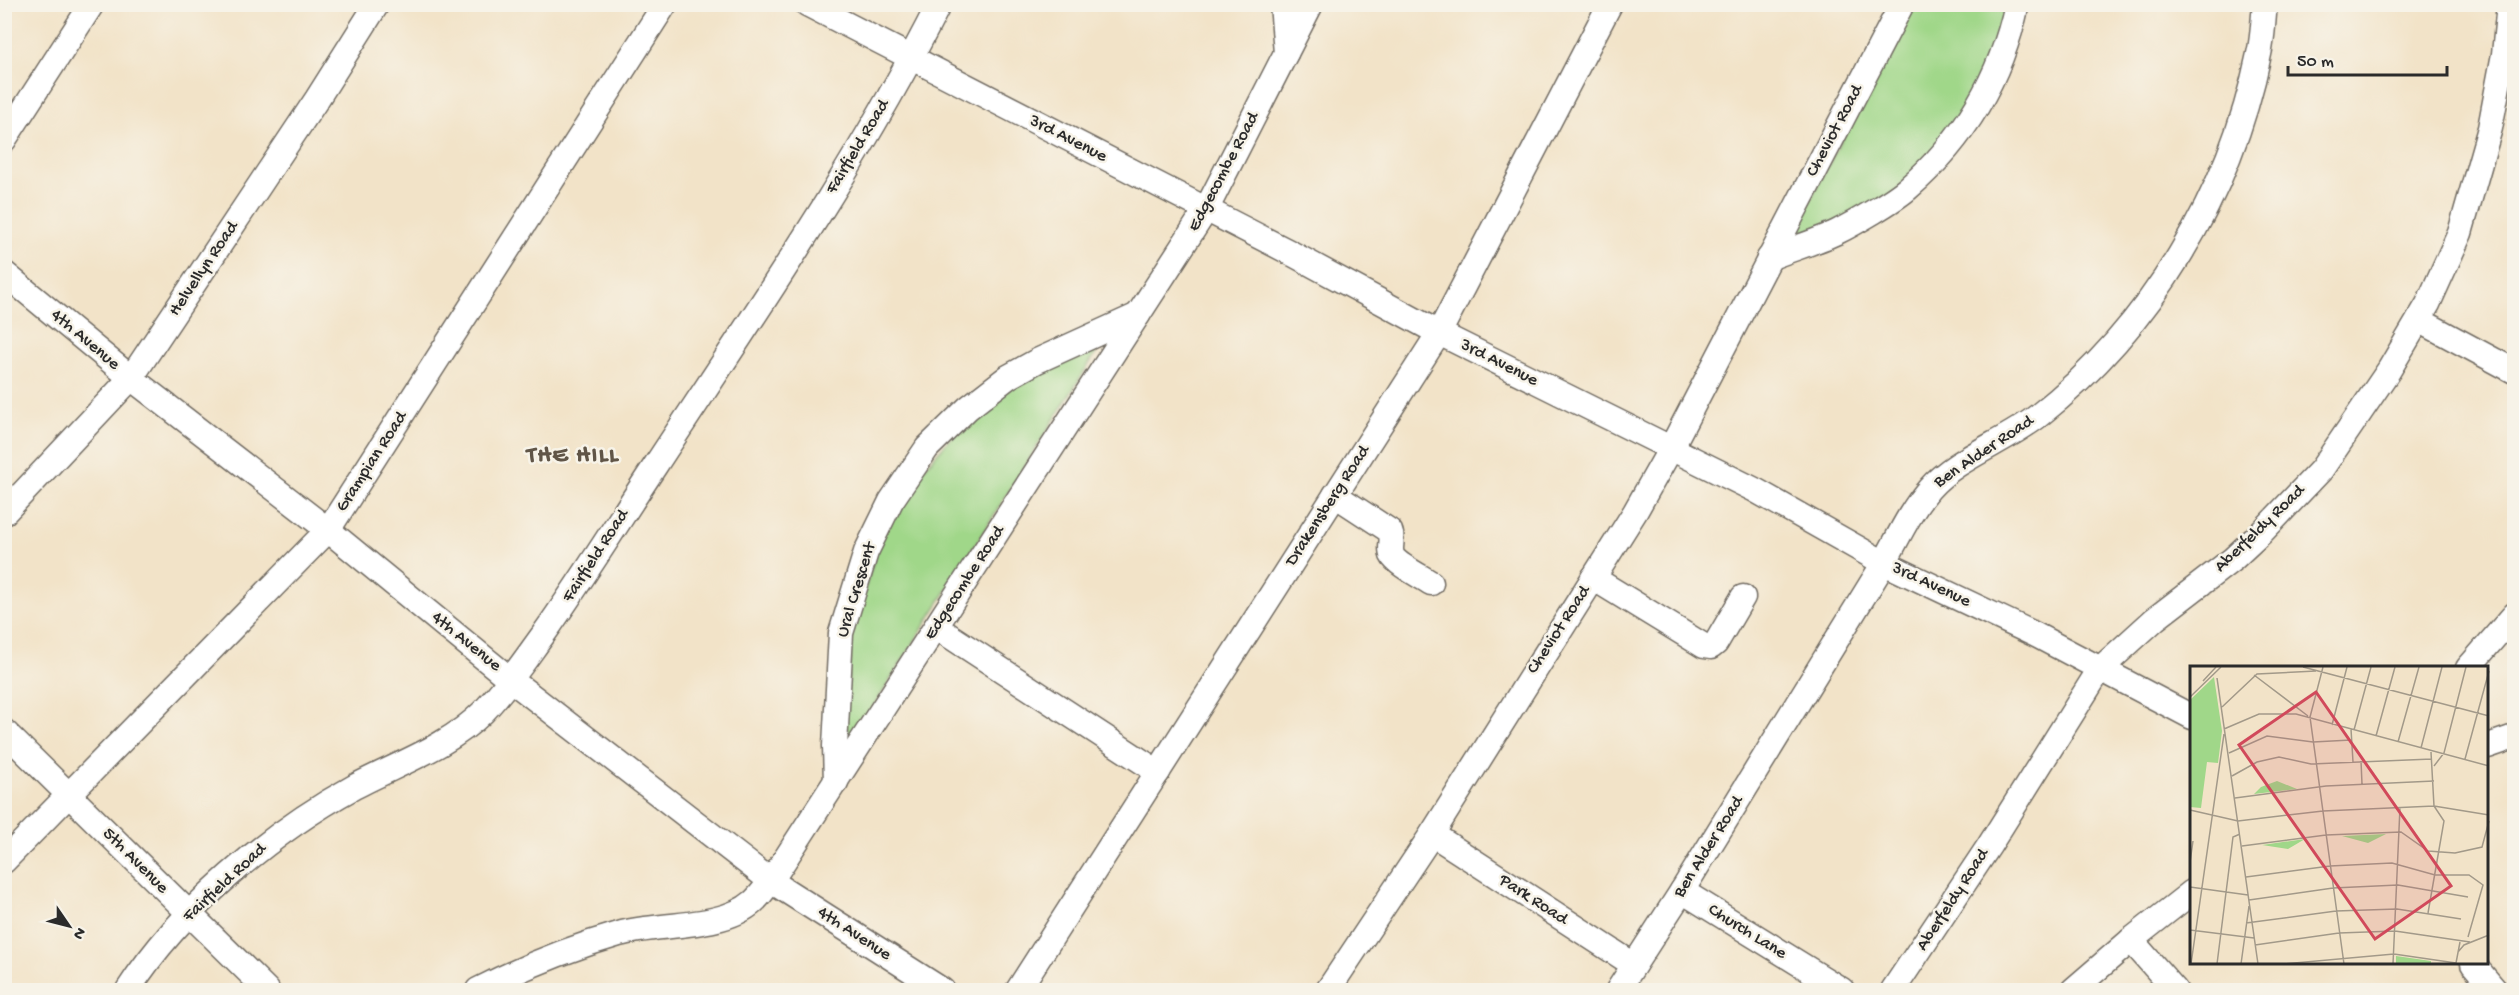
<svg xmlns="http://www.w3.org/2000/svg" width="2519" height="995" viewBox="0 0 2519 995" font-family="'Gochi Hand',sans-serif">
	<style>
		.green { fill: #a0d789; stroke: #66815a; stroke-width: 1.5 }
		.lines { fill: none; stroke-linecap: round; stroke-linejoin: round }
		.minor-casing { stroke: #716b62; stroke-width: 27 }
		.minor { stroke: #fff; stroke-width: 24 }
		.labels { text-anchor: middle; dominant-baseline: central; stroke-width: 5; stroke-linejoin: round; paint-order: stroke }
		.street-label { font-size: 18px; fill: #2b2b2b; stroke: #f7f3e8 }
		.district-label { font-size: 24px; font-weight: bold; letter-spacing: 1.5px; fill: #605547; stroke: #f7f3e8 }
		.inset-road { fill: none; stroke: #a29989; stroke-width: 1.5 }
		.view { fill: #d1495b; fill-opacity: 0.15; stroke: #d1495b; stroke-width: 3 }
		.inset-edge { fill: none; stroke: #2b2b2b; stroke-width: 3 }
	</style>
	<rect width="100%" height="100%" fill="#f7f3e8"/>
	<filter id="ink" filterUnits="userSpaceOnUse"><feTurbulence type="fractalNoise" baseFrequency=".0167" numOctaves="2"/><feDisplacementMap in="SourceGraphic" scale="12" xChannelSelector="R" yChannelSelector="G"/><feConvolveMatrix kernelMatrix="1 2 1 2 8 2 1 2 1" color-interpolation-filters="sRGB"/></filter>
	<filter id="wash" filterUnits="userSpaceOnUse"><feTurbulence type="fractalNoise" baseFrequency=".008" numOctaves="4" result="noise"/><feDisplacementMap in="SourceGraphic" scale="24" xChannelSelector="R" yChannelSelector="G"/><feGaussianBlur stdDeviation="1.35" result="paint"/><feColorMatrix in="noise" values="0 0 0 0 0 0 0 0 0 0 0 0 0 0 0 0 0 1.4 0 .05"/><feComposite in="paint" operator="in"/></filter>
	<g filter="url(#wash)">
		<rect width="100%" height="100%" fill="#f2e3c8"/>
		<g class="green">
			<path d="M 1912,5 L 2010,5 L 1970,114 L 1886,203 L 1787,244 Z"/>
			<path d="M 1099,348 L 852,741 L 844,722 L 853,626 L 884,527 L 917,476 L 971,415 L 1048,361 Z"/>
		</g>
	</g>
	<g filter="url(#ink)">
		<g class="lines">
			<defs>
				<g id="minor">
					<path d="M 807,4 L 1289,252 L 1439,333 L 1755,490 L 1884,563 L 2036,635 L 2192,717"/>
					<path d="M 1282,4 L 1286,53"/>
					<path d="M 4,140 L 92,4"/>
					<path d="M 1769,258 C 1791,249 1816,242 1837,232 C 1855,223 1893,201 1907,189 C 1964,140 2001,78 2017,4"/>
					<path d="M 4,273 L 131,378 L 328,530 L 511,680 L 771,881 L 942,990"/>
					<path d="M 2419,320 L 2514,371"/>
					<path d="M 1335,495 L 1390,531 C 1394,540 1389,547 1392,555 C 1396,564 1422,577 1431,583"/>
					<path d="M 4,513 L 131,378 L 317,99 L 377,4"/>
					<path d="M 1593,578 L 1704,646 L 1711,647 L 1716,643 L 1743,597"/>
					<path d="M 936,627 L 1158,772"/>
					<path d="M 2468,668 L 2514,615"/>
					<path d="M 4,731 L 267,990"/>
					<path d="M 2488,746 L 2514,737"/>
					<path d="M 836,782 L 835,746 L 841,633 L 866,552 L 891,501 L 927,448 L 968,408 L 1008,377 L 1037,361 L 1138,315"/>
					<path d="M 1432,834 L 1634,965"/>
					<path d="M 4,861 L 328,530 L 665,4"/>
					<path d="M 1682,891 L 1842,990"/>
					<path d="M 2131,940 L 2175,990"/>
					<path d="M 2473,964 L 2495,990"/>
					<path d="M 128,990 C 180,909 270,833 354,787 C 397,764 448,747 483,712 C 506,688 524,661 543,635 C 582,580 618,522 655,466 C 754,315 858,165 939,4"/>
					<path d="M 478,990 C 523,967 570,948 619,934 C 657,923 723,929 753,902 C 760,896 765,888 771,881 L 1206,210 L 1311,4"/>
					<path d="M 1018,990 L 1439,333 L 1610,4"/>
					<path d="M 1328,990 L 1432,834 L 1635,512 L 1670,450 L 1902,4"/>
					<path d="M 1618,990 L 1682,891 L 1884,563 C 1898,538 1910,511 1929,489 C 1956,458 2005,442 2038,416 C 2151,327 2230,195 2259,54 C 2263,38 2263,21 2265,4"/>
					<path d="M 1893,990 L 1989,846 L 2100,669 L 2155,619 L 2233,559 L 2262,532 L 2321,470 L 2389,370 L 2428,304 L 2460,233 L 2490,128 L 2504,54 L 2509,4"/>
					<path d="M 2073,990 L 2131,940 L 2192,892"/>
				</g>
			</defs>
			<use href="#minor" class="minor-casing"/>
			<use href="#minor" class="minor"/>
		</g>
	</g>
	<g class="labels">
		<g class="street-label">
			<text transform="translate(1835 131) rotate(-62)">Cheviot Road</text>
			<text transform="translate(1068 139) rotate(27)">3rd Avenue</text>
			<text transform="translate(858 147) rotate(-59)">Fairfield Road</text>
			<text transform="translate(1224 172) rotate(-62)">Edgecombe Road</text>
			<text transform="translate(204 269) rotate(-56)">Helvellyn Road</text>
			<text transform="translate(85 340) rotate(40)">4th Avenue</text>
			<text transform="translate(1499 363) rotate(27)">3rd Avenue</text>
			<text transform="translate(1984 452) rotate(-34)">Ben Alder Road</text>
			<text transform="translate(372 462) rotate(-57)">Grampian Road</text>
			<text transform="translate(1328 506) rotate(-57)">Drakensberg Road</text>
			<text transform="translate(2260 529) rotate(-44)">Aberfeldy Road</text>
			<text transform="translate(596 556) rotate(-57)">Fairfield Road</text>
			<text transform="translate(965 583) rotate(-57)">Edgecombe Road</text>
			<text transform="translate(1931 585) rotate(25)">3rd Avenue</text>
			<text transform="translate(857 590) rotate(-73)">Ural Crescent</text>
			<text transform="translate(1559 630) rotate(-57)">Cheviot Road</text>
			<text transform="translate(466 642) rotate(39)">4th Avenue</text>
			<text transform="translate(1709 847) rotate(-58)">Ben Alder Road</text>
			<text transform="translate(135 861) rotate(45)">5th Avenue</text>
			<text transform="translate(225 883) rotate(-43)">Fairfield Road</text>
			<text transform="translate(1533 900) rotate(33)">Park Road</text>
			<text transform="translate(1953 900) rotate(-57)">Aberfeldy Road</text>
			<text transform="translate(1747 932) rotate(32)">Church Lane</text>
			<text transform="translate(854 934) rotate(33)">4th Avenue</text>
		</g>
		<g class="district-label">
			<text x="573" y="456">THE HILL</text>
		</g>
	</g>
	<g transform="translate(2190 666)">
		<rect width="298" height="298" fill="#f2e3c8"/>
		<path d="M 87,115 L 107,123 L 64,128 L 71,121 ZM 196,168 L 178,177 L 152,170 ZM 115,173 L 98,183 L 72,179 Z" fill="#a0d789"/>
		<path d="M 24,11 L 32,65 L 28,97 L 17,96 L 11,142 L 0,141 L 0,34 ZM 206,290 L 241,295 L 241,298 L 206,298 Z" fill="#a0d789"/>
		<path class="inset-road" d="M 113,1 L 299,50M 133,1 L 120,51 L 154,298M 64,9 L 118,50M 27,12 L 68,298M 13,15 L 26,1M 0,31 L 31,1M 32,41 L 67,8 L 126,5M 142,59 L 157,1M 34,63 L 69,48 L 106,48 L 299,100M 161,63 L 163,96M 164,64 L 181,1M 186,70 L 205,1M 208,76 L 229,1M 231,82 L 252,1M 241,86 L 244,140M 39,87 L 77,70 L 123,76 L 161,74M 275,93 L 299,5M 171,95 L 172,118M 244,100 L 254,87 L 276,1M 42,110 L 67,96 L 89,91 L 121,98 L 242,93M 45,132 L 136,120 L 244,115M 0,144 L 48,155 L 133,145 L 244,140 L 299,149M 52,180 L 136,169 L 211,166 L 238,185 L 265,187 L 292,181 L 299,155M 0,196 L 3,175M 56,211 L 140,200 L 202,197 L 245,209 L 279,209 L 293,219 L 278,271M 0,221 L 58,229M 59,234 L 143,222 L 208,219 L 278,231M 238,247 L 254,155 L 244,140M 56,257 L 146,245 L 207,243 L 271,253M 0,264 L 64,272M 65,279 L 149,267 L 205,265 L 280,276M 268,286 L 274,279 L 299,269M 266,297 L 270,276M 1,298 L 34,68M 27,298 L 43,171 L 50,168M 51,298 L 59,240M 93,298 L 204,288 L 266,297M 203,298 L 210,141"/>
		<path class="view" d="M 126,26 L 261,220 L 185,273 L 49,79 Z"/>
		<rect width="298" height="298" class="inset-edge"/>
	</g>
	<rect width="2519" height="995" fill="none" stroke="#f7f3e8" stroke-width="24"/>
	<g transform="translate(69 926) rotate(125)" stroke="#f7f3e8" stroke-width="4.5" paint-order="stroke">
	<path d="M0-4.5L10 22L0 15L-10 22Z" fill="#2b2b2b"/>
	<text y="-9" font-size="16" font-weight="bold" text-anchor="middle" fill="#2b2b2b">N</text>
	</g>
	<path d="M2288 66v9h159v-9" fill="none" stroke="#2b2b2b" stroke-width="3"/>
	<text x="2297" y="66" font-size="18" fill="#2b2b2b" stroke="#f7f3e8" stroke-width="4.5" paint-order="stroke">50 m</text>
</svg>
